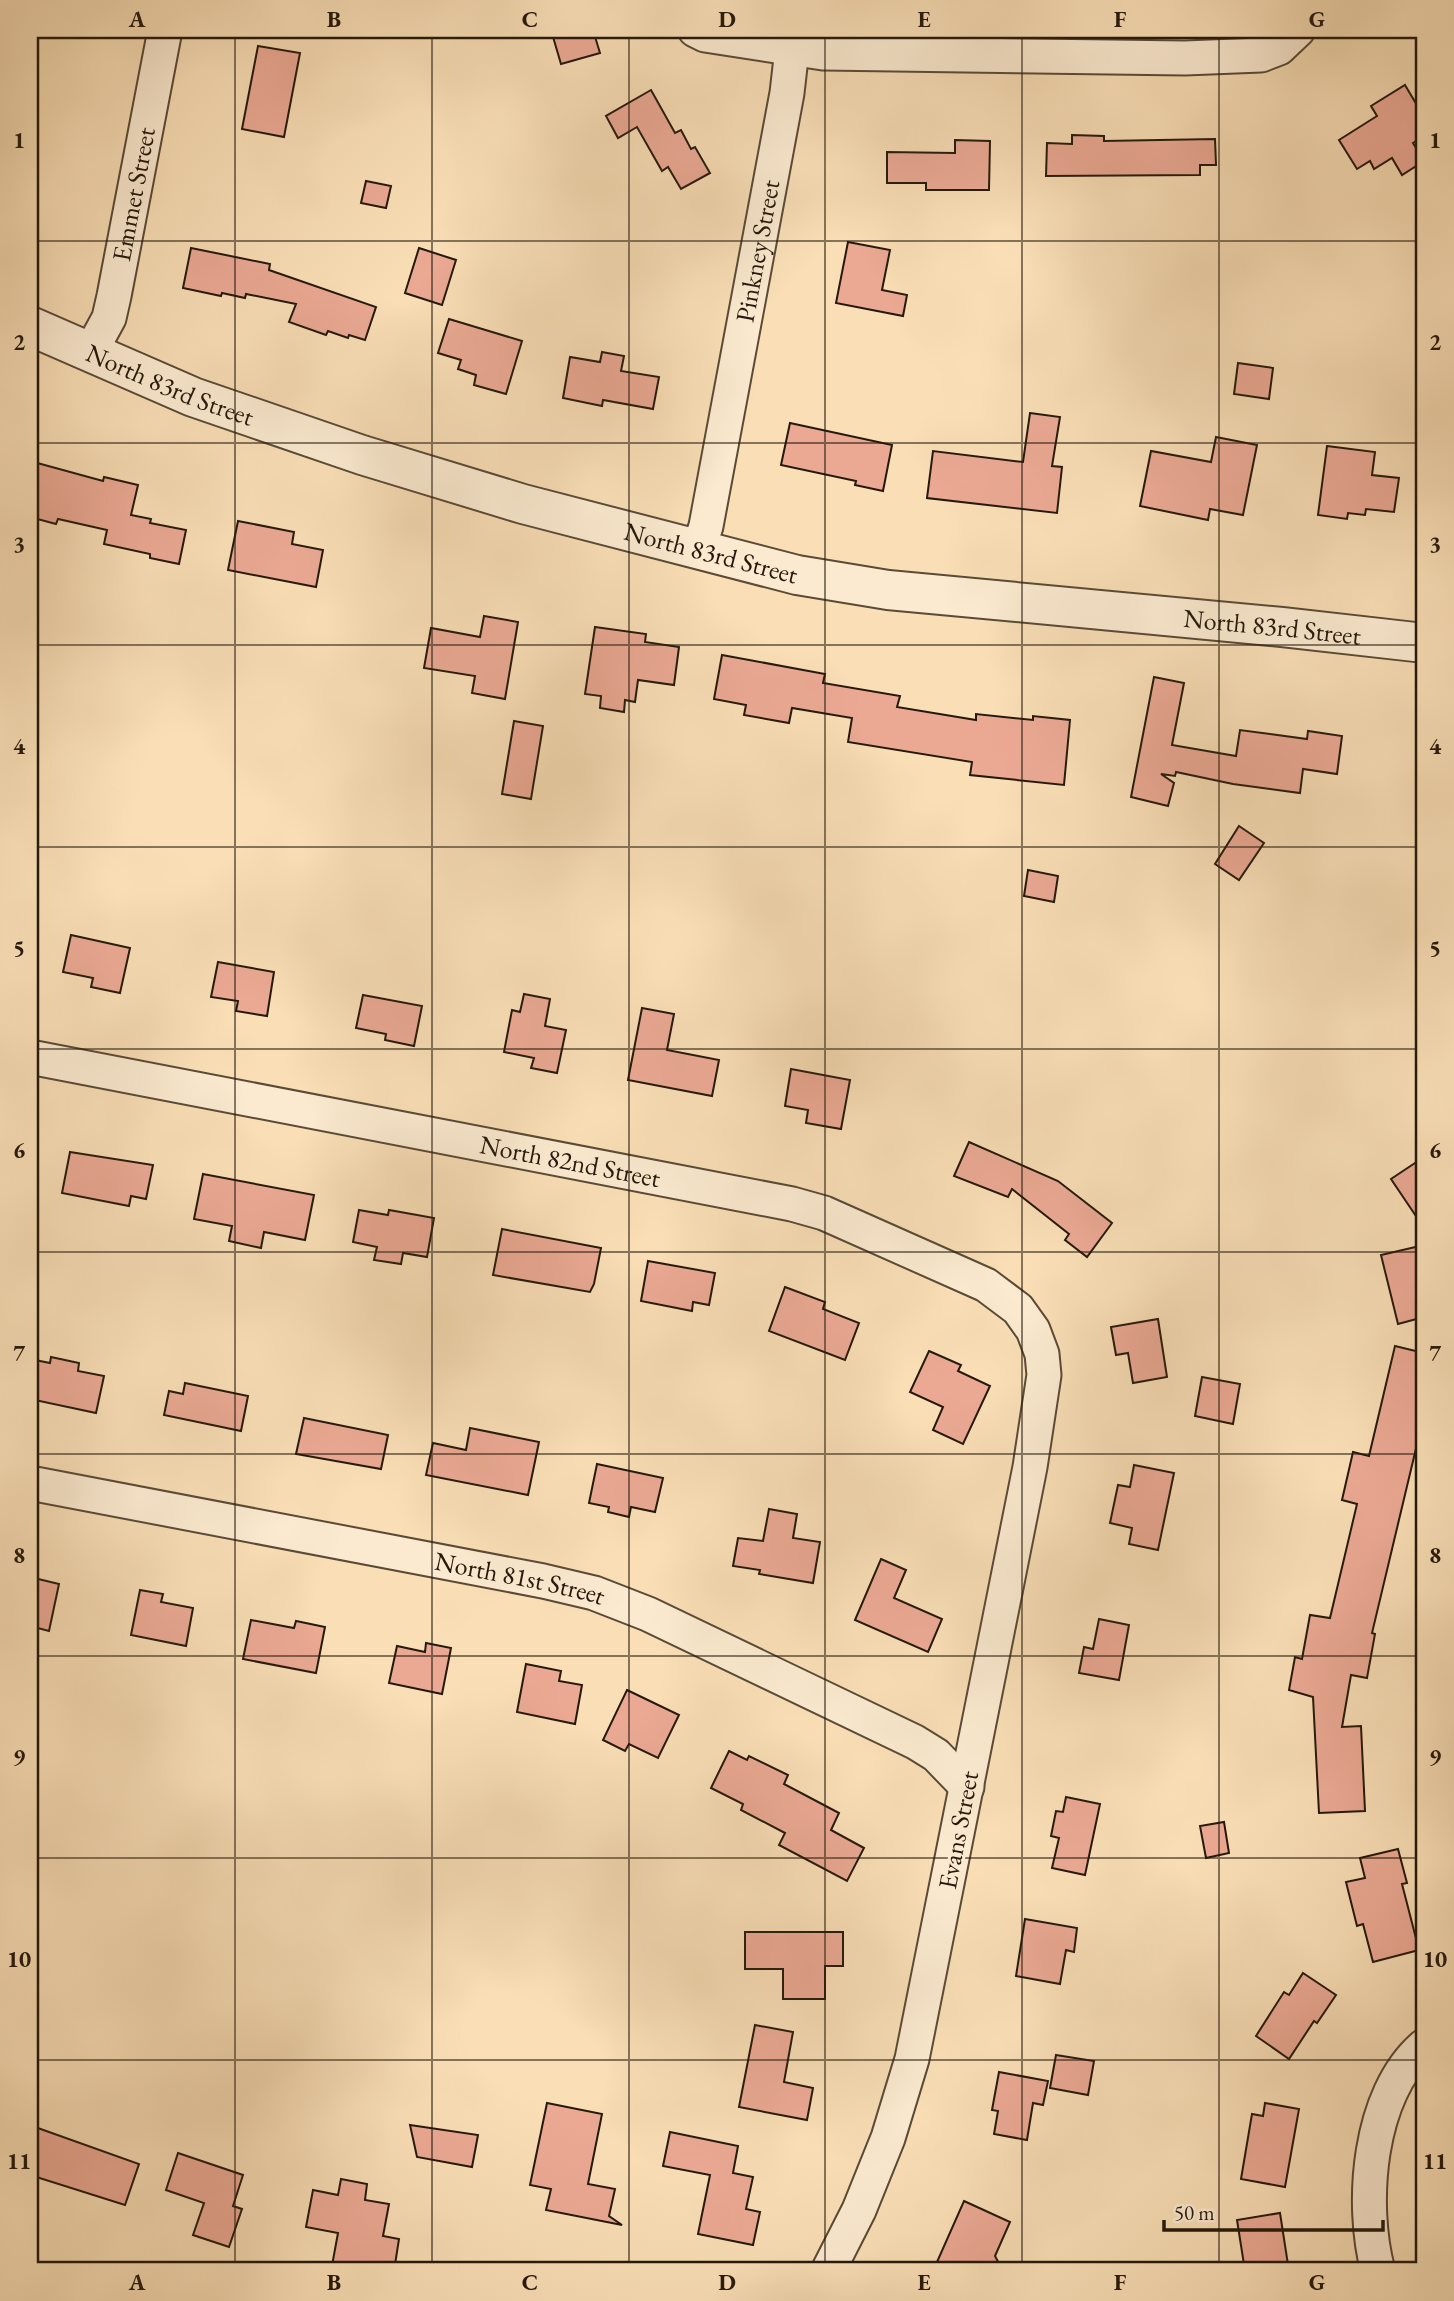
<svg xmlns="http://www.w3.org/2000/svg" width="1454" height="2301" viewBox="0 0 1454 2301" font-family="'EB Garamond',serif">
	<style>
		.building { fill: #eba994; stroke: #25190c; stroke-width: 2 }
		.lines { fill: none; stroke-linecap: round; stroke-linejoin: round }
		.minor-casing { stroke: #5a4a36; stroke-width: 37 }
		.tertiary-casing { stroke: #5a4a36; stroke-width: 42 }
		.minor { stroke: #fbead0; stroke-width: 33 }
		.tertiary { stroke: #fbead0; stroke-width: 38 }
		.grid { fill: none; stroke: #25190c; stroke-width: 2; stroke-opacity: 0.55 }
		.labels { text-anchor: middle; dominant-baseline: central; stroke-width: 6; stroke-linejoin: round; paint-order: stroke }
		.street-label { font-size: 26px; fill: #25190c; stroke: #fbead0 }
		.neatline { fill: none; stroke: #25190c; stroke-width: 2.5 }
		.grid-label { font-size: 23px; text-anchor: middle; font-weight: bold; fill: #25190c }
	</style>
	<rect width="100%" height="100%" fill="#f9deb6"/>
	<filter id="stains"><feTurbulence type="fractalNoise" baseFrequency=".00286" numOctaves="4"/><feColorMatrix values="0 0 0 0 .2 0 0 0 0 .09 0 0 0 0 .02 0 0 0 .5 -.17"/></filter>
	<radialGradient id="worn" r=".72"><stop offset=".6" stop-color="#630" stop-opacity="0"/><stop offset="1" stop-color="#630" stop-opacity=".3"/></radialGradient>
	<g class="building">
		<path d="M 551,30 L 593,30 L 600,53 L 561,64 Z"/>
		<path d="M 258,46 L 300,53 L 284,137 L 242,129 Z"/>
		<path d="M 1405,85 L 1424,117 L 1424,136 L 1413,143 L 1424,161 L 1402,175 L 1392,158 L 1374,169 L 1370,161 L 1357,169 L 1339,140 L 1377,116 L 1371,106 Z"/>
		<path d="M 651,90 L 675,133 L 681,130 L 691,149 L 695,147 L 710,173 L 681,189 L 668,167 L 662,171 L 637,127 L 618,138 L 606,116 Z"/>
		<path d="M 1072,135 L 1104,136 L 1104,141 L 1215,139 L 1216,165 L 1200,165 L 1200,175 L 1046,176 L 1047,143 L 1072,144 Z"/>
		<path d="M 955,140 L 990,141 L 989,190 L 926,190 L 926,183 L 887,183 L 887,152 L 955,153 Z"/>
		<path d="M 366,181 L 391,186 L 386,208 L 361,203 Z"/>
		<path d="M 848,242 L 890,250 L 882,290 L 907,295 L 903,316 L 836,303 Z"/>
		<path d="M 191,248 L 270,264 L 269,270 L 376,307 L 365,340 L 349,335 L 348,338 L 328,331 L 326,335 L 289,322 L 296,304 L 246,294 L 245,298 L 222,293 L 221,296 L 183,288 Z"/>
		<path d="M 419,248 L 456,260 L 442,305 L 405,293 Z"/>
		<path d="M 449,319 L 522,341 L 506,394 L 474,385 L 476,375 L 458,369 L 461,360 L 438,353 Z"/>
		<path d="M 602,352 L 624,356 L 621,371 L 659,377 L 653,409 L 603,400 L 602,406 L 563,398 L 570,357 L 600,362 Z"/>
		<path d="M 1238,363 L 1273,368 L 1269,399 L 1234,394 Z"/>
		<path d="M 1030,413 L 1060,417 L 1052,466 L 1062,467 L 1057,513 L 927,498 L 933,451 L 1023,462 Z"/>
		<path d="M 790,423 L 892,445 L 883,491 L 855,485 L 856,481 L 781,465 Z"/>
		<path d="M 1216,437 L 1257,445 L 1243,515 L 1210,509 L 1208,520 L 1140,506 L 1151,451 L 1211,462 Z"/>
		<path d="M 1327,446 L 1375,452 L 1372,475 L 1399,478 L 1394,512 L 1366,509 L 1365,515 L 1348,513 L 1347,519 L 1318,515 Z"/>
		<path d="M 30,461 L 103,481 L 104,477 L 138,485 L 131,515 L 151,519 L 150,523 L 186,530 L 179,564 L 150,558 L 150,554 L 104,544 L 107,530 L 58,519 L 56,524 L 30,517 Z"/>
		<path d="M 238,521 L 294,532 L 292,544 L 323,550 L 316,587 L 228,570 Z"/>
		<path d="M 484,616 L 518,622 L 505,699 L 472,693 L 475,676 L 424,668 L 431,628 L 480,637 Z"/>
		<path d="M 595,627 L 646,634 L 645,642 L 679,647 L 674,685 L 638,680 L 635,702 L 625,700 L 624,712 L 600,708 L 601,696 L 585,694 Z"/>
		<path d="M 722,655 L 825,674 L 823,683 L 900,696 L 897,707 L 976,720 L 976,714 L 1033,720 L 1033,716 L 1070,720 L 1064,785 L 970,775 L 972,762 L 848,742 L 852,718 L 792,708 L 789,723 L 744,715 L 746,705 L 714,699 Z"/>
		<path d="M 1154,677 L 1184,683 L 1172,745 L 1236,756 L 1240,730 L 1307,739 L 1308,731 L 1342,736 L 1337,774 L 1303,769 L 1300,793 L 1233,784 L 1176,772 L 1175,776 L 1161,774 L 1174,783 L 1168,806 L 1131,797 Z"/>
		<path d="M 514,721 L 543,726 L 531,799 L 502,794 Z"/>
		<path d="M 1239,826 L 1264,843 L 1239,880 L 1215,864 Z"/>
		<path d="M 1028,870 L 1058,876 L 1054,902 L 1024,896 Z"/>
		<path d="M 71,935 L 130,948 L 120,993 L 91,987 L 93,978 L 63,972 Z"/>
		<path d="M 218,962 L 274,972 L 267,1016 L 236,1011 L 238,1001 L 211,997 Z"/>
		<path d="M 524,994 L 550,999 L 545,1026 L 566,1030 L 557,1073 L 531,1068 L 534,1058 L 504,1052 L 512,1010 L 520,1012 Z"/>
		<path d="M 363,995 L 422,1006 L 414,1046 L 385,1040 L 386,1034 L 356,1028 Z"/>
		<path d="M 642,1008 L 674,1014 L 667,1050 L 719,1060 L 712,1096 L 628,1080 Z"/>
		<path d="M 791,1069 L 850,1080 L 841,1129 L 806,1123 L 808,1110 L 785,1106 Z"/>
		<path d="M 969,1142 L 1058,1181 L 1112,1223 L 1087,1257 L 1065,1240 L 1069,1234 L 1012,1189 L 1008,1197 L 954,1176 Z"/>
		<path d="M 70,1152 L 153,1165 L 146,1199 L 131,1196 L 129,1206 L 62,1193 Z"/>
		<path d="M 1424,1157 L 1424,1228 L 1391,1179 Z"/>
		<path d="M 203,1174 L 314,1195 L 305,1240 L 264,1232 L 261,1248 L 229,1241 L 232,1226 L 194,1219 Z"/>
		<path d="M 359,1210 L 388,1215 L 389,1210 L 434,1218 L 427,1257 L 403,1253 L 401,1264 L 374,1260 L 377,1247 L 353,1242 Z"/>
		<path d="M 502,1229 L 601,1248 L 594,1284 L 590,1292 L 493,1275 Z"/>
		<path d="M 1424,1245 L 1424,1317 L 1398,1324 L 1381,1255 Z"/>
		<path d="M 648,1261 L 715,1273 L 709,1305 L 693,1302 L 692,1311 L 641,1301 Z"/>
		<path d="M 785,1287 L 825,1302 L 823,1309 L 859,1323 L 845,1360 L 769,1331 Z"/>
		<path d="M 1158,1319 L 1167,1377 L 1133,1383 L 1128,1353 L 1116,1355 L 1111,1327 Z"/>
		<path d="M 1395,1346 L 1424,1353 L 1424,1415 L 1372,1633 L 1375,1634 L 1367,1678 L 1351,1675 L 1342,1727 L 1361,1726 L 1365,1811 L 1319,1813 L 1313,1697 L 1289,1690 L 1295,1657 L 1302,1659 L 1310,1615 L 1330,1618 L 1357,1504 L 1342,1500 L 1353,1452 L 1369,1456 Z"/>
		<path d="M 929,1351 L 961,1365 L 958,1371 L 990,1386 L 963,1444 L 933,1430 L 943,1407 L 910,1392 Z"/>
		<path d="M 51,1357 L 79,1363 L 78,1371 L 104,1376 L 96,1413 L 30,1399 L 30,1359 L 50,1363 Z"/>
		<path d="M 1202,1377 L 1240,1384 L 1233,1424 L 1195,1416 Z"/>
		<path d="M 185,1383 L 248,1396 L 241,1431 L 164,1415 L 169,1391 L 183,1394 Z"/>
		<path d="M 304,1418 L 388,1435 L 381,1469 L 296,1454 Z"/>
		<path d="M 470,1428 L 539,1442 L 528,1495 L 426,1475 L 433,1443 L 466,1450 Z"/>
		<path d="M 597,1464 L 663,1478 L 655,1512 L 631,1507 L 629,1517 L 608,1512 L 609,1507 L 589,1503 Z"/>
		<path d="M 1134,1465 L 1174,1473 L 1158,1550 L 1129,1544 L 1132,1528 L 1110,1523 L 1118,1485 L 1130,1487 Z"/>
		<path d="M 769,1509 L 797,1514 L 793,1538 L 820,1542 L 813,1583 L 759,1574 L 760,1570 L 733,1566 L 738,1538 L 763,1541 Z"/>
		<path d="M 881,1559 L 906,1570 L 894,1598 L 942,1619 L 928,1652 L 855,1620 Z"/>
		<path d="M 30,1577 L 59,1584 L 49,1631 L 30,1626 Z"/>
		<path d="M 140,1590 L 163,1594 L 161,1602 L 193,1608 L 186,1646 L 131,1635 Z"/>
		<path d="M 1099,1619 L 1129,1625 L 1119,1680 L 1079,1673 L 1084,1647 L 1093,1649 Z"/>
		<path d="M 251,1620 L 294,1628 L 296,1621 L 325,1627 L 316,1673 L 243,1659 Z"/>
		<path d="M 426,1643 L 451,1648 L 442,1694 L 389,1683 L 397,1646 L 425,1652 Z"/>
		<path d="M 526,1664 L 561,1671 L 559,1681 L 582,1685 L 575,1724 L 517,1712 Z"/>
		<path d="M 627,1690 L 679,1715 L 658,1758 L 629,1744 L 625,1751 L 603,1740 Z"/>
		<path d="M 729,1751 L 747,1760 L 749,1756 L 788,1775 L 784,1784 L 839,1813 L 831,1830 L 864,1848 L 847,1881 L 779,1845 L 785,1833 L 741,1810 L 743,1804 L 711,1788 Z"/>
		<path d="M 1066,1797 L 1100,1804 L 1085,1875 L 1052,1868 L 1059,1838 L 1051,1836 L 1056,1811 L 1063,1812 Z"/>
		<path d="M 1224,1822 L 1229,1853 L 1206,1858 L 1200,1826 Z"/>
		<path d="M 1398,1849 L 1407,1883 L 1402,1884 L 1419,1950 L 1373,1962 L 1363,1924 L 1357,1926 L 1346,1882 L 1365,1878 L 1360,1858 Z"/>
		<path d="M 1025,1919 L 1077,1928 L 1074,1952 L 1066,1950 L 1060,1984 L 1016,1976 Z"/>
		<path d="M 745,1932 L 843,1932 L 843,1966 L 825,1966 L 825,1999 L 783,1999 L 783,1969 L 745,1969 Z"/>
		<path d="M 1303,1973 L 1336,1995 L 1317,2023 L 1314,2021 L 1289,2059 L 1256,2036 L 1284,1992 L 1289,1995 Z"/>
		<path d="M 755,2025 L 793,2032 L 784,2082 L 813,2088 L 807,2120 L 739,2107 Z"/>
		<path d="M 1056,2055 L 1094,2061 L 1088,2095 L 1050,2088 Z"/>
		<path d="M 999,2072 L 1048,2081 L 1043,2105 L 1033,2103 L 1027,2140 L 994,2134 L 998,2111 L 992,2110 Z"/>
		<path d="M 547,2103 L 602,2114 L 588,2184 L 615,2189 L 609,2216 L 622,2225 L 546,2210 L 551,2189 L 530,2185 Z"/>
		<path d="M 1265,2103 L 1299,2109 L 1285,2187 L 1241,2179 L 1252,2114 L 1263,2116 Z"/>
		<path d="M 410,2125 L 478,2135 L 472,2167 L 417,2157 Z"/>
		<path d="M 35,2127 L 139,2164 L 125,2205 L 30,2175 L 30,2141 Z"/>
		<path d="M 670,2132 L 738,2146 L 733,2173 L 753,2177 L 746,2209 L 760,2212 L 753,2245 L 698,2234 L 710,2175 L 663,2166 Z"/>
		<path d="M 178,2153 L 243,2175 L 233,2206 L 242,2209 L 229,2247 L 193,2235 L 204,2203 L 166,2190 Z"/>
		<path d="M 341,2179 L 367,2184 L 365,2200 L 389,2204 L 383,2236 L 399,2239 L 394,2271 L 331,2271 L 338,2233 L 306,2227 L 313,2190 L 338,2195 Z"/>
		<path d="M 964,2201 L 1010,2222 L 995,2256 L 1003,2271 L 933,2271 Z"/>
		<path d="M 1280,2213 L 1289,2271 L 1245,2271 L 1237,2220 Z"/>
	</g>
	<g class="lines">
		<defs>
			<g id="minor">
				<path d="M 695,30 L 705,35 L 823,53 L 1185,58 L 1261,55 L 1279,48 L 1298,30"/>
				<path id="s1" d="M 90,353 L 109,318 L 114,296 L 165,30"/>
				<path id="s2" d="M 698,551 L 706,526 L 787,93 L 792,49"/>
				<path id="s3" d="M 30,1057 L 792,1204 L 824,1213 L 986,1285 L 1018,1309 L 1033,1330 L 1042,1354 L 1044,1375 L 1030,1467 L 912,2059 L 888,2138 L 859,2210 L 828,2271"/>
				<path id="s4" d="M 30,1483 L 543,1581 L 594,1593 L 648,1614 L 915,1742 L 936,1755 L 967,1787"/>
				<path d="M 1378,2271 C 1360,2204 1368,2094 1424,2046"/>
			</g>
			<g id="tertiary">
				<path id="s5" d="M 30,326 L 193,397 L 362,455 L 523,504 L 797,575 L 888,590 L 1282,627 L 1424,643"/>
			</g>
		</defs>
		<use href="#minor" class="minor-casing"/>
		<use href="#tertiary" class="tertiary-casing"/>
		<use href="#minor" class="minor"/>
		<use href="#tertiary" class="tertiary"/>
	</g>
	<path class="grid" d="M 235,30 L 235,2271M 432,30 L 432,2271M 629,30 L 629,2271M 825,30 L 825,2271M 1022,30 L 1022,2271M 1219,30 L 1219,2271M 30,241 L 1424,241M 30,443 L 1424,443M 30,645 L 1424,645M 30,847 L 1424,847M 30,1049 L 1424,1049M 30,1252 L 1424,1252M 30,1454 L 1424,1454M 30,1656 L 1424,1656M 30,1858 L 1424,1858M 30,2060 L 1424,2060"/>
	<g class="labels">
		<g class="street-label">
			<text stroke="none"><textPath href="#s1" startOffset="166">Emmet Street</textPath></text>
			<text stroke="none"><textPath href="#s2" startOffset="306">Pinkney Street</textPath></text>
			<text stroke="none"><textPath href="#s5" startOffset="152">North 83rd Street</textPath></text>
			<text stroke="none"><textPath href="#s5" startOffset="719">North 83rd Street</textPath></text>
			<text stroke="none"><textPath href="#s5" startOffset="1286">North 83rd Street</textPath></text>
			<text stroke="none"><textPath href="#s3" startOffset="550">North 82nd Street</textPath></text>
			<text stroke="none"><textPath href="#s4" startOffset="499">North 81st Street</textPath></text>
			<text transform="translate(958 1830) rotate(-79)">Evans Street</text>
		</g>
	</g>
	<rect width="1454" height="2301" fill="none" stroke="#f9deb6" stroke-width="77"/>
	<path d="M1164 2220v10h219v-10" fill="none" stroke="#25190c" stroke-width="3.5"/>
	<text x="1174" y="2220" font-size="21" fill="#25190c" stroke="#fbead0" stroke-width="5" paint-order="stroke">50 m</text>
	<rect x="38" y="38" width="1378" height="2224" class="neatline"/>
	<g class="grid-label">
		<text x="137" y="27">A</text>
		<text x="334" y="27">B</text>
		<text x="530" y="27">C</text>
		<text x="727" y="27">D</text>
		<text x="924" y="27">E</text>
		<text x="1120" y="27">F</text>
		<text x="1317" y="27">G</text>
		<text x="19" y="148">1</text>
		<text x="1435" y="148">1</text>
		<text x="19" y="350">2</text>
		<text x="1435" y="350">2</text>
		<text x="19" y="552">3</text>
		<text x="1435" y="552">3</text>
		<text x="19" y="754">4</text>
		<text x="1435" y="754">4</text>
		<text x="19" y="956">5</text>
		<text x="1435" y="956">5</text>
		<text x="19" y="1158">6</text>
		<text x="1435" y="1158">6</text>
		<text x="19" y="1361">7</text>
		<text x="1435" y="1361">7</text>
		<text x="19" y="1563">8</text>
		<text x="1435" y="1563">8</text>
		<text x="19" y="1765">9</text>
		<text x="1435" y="1765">9</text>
		<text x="19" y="1967">10</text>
		<text x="1435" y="1967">10</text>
		<text x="19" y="2169">11</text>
		<text x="1435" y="2169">11</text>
		<text x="137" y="2290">A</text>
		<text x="334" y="2290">B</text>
		<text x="530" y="2290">C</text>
		<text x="727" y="2290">D</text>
		<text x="924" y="2290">E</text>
		<text x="1120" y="2290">F</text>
		<text x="1317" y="2290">G</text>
	</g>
	<rect width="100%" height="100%" filter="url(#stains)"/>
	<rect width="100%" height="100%" fill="url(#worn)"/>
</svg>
